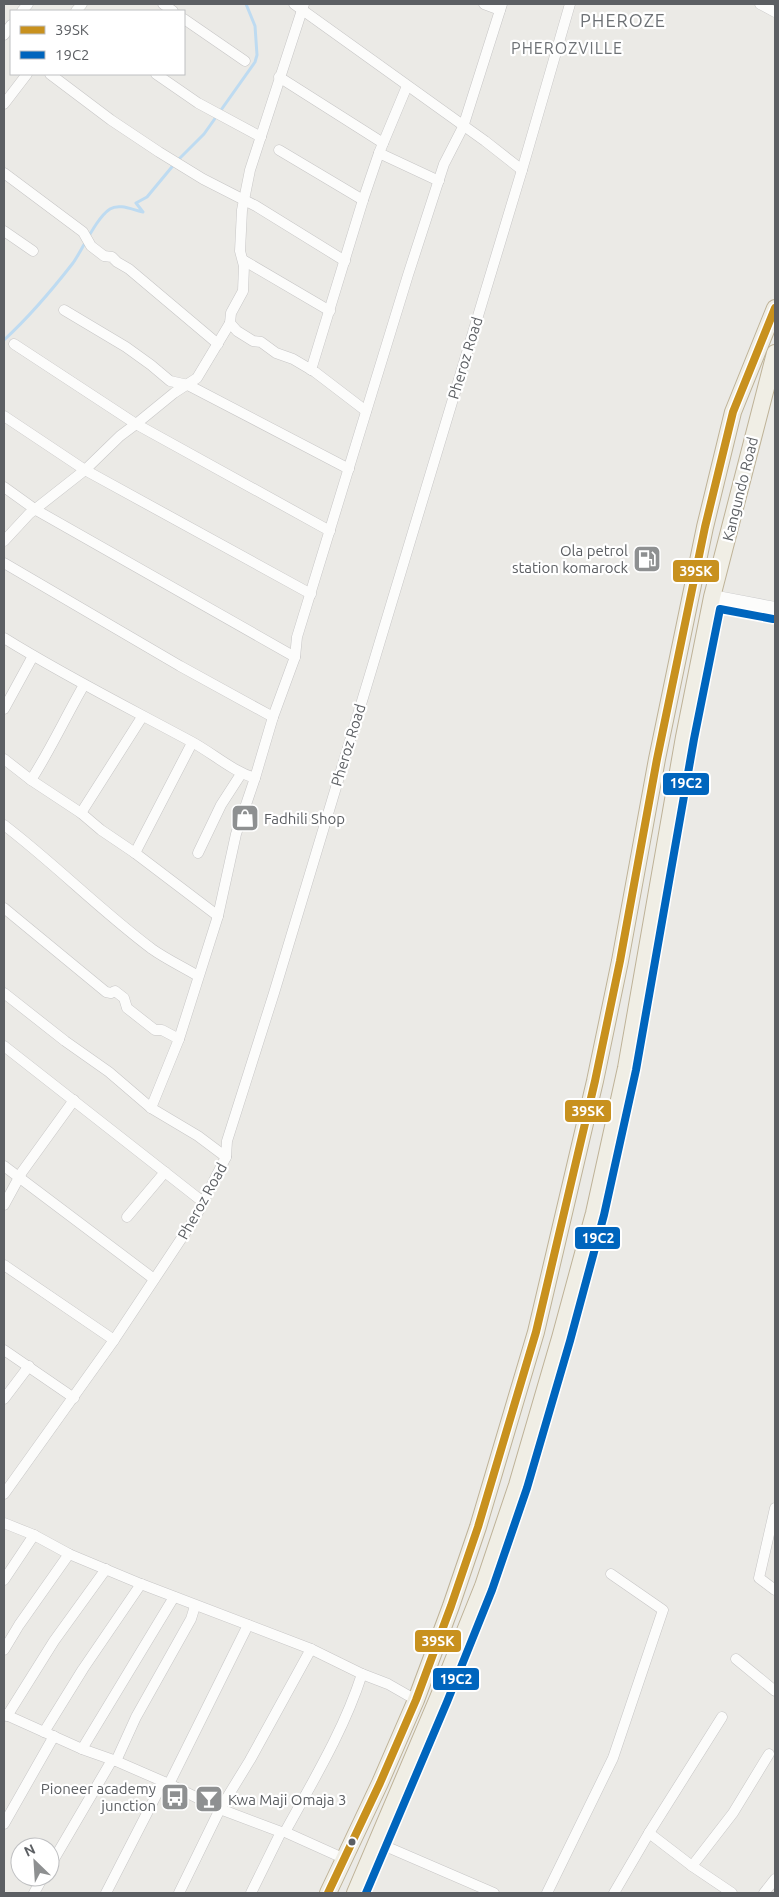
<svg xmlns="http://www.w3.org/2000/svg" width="779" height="1897" viewBox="0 0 779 1897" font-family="Ubuntu,sans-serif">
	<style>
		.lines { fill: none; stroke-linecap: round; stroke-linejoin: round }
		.stream { stroke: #bedbf1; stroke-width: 3 }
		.minor-casing { stroke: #c7c6c6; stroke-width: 11 }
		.secondary-casing { stroke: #c7c7c8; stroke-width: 15 }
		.trunk-casing { stroke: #beb297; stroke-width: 18 }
		.minor { stroke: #fcfcfb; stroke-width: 10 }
		.secondary { stroke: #fcfcfb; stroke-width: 14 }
		.trunk { stroke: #f0eee5; stroke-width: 16 }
		.bus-1-casing { stroke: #fff; stroke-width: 11 }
		.bus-2-casing { stroke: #fff; stroke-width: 11 }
		.bus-1 { stroke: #c8911e; stroke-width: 8 }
		.bus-2 { stroke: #0065bd; stroke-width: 8 }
		.bus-dot { fill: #5c5f63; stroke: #fff; stroke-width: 2 }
		.labels { text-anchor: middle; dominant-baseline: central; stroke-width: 4.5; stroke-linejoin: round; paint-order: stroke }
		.street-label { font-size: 15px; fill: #5c5f63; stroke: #fff }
		.poi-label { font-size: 15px; fill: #5c5f63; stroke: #fff; text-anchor: end }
		.neighbourhood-label { font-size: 16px; letter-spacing: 1px; fill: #6d7175; stroke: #fff }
		.quarter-label { font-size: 18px; letter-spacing: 1px; fill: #6d7175; stroke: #fff }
		.line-badge { stroke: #fff; stroke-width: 2 }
		.badge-label { font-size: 14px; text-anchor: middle; font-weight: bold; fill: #fff }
	</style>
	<rect width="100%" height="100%" fill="#ebeae6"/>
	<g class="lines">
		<path class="stream" d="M 4,340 C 29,317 52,290 73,263 C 83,249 96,218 110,209 C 119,203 133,210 143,212 L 136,203 L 147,197 L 176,162 L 204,134 L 255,62 L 257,55 L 255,26 L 246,4"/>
		<defs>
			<g id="minor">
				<path d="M 163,4 L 173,11"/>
				<path d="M 294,4 L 485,141 L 522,170"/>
				<path d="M 304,4 L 250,170 L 242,210 L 240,251 L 244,266 L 243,291 L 231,313 L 230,323 L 237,331 L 253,341 L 261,342 L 276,353 L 293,359 L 315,372 L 366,411"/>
				<path d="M 484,4 L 500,10"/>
				<path d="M 760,4 L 775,12"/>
				<path d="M 22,11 L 28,4"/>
				<path d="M 76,11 L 82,4"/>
				<path d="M 184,19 L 245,61"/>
				<path d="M 4,35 L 11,25"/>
				<path d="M 50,74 L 111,120 L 159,152 L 203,179 L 256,206 L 345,261"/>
				<path d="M 156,74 L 198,103 L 261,137"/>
				<path d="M 279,77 L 383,143"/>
				<path d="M 4,104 L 27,74"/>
				<path d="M 279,150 L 363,200"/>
				<path d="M 379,153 L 439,181"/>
				<path d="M 4,173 L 83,232 L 91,246 L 104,256 L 112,257 L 117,262 L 129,269 L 218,344"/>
				<path d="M 4,231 L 33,251"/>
				<path d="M 243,260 L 330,311"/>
				<path d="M 64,310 L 126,347 L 151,365 L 170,381 L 188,385 L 349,469"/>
				<path d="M 230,323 L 197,378 L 174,393 L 136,424 L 330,531"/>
				<path d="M 311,370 L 363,200 L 379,153 L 407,86"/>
				<path d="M 4,416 L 85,470 L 311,594"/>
				<path d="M 4,487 L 36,510 L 295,657"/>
				<path d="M 4,541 L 29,514 L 85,470 L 120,436 L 136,424 L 14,344"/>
				<path d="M 4,563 L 180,666 L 273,717"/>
				<path d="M 4,638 C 65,676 129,708 192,742 C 214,754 232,771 255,778"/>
				<path d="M 4,709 L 33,656"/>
				<path d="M 4,759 L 31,780 L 81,813 L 101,830 L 135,853 L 218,916"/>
				<path d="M 31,780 C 51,749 66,716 84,685"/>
				<path d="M 81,813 L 142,717"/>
				<path d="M 4,825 C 55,864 100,910 152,949 C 166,959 183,967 198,976"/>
				<path d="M 135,853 L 192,743"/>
				<path d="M 198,853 L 221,805 L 241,774"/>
				<path d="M 4,908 L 106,992 L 111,993 L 115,991 L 124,998 L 127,1008 L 155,1030 L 162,1030 L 179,1039"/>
				<path d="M 4,993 L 65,1041 L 109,1072 L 151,1108 L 198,1136 L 226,1157"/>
				<path d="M 4,1046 L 203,1202"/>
				<path d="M 151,1108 L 179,1039 L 218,916 L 236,834 L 255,778 L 273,717 L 295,657 L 297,637 L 408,275 L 444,164 L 463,127 L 502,4"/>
				<path d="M 4,1166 L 154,1279"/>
				<path d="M 4,1205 L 22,1172 L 74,1100"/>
				<path d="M 127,1217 L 165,1172"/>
				<path d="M 4,1265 L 114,1340"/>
				<path d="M 4,1350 L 74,1398"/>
				<path d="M 4,1399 L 29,1366"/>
				<path d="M 4,1494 L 114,1340 L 195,1218 L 226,1157 L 227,1141 L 274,993 L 522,170 L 570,4"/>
				<path d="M 775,1508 L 759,1578 L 775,1590"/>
				<path d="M 4,1523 L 34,1535 L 69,1554 L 141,1584 L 311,1649 L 362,1674 L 388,1684 L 416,1700"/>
				<path d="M 4,1580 L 34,1535"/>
				<path d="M 4,1650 L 19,1625 L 69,1554"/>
				<path d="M 736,1659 L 775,1691"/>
				<path d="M 4,1714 L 82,1749 L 116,1761 L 169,1784 L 220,1809 L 281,1832 L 285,1832 L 345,1859"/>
				<path d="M 7,1716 L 54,1641 L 106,1569"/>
				<path d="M 44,1732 L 83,1669 L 141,1584"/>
				<path d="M 82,1749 L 174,1597"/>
				<path d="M 116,1761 L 136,1717 L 191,1619 L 195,1606"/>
				<path d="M 169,1784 L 248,1625"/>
				<path d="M 4,1824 L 54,1736"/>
				<path d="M 285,1832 C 313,1781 344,1730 362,1674"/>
				<path d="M 649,1833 L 692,1866 L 732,1893"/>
				<path d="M 376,1845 L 392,1849 L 494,1893"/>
				<path d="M 50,1866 L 112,1760"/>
				<path d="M 692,1866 L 733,1813 L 769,1754"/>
				<path d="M 34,1893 L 43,1877"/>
				<path d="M 106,1893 L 163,1782"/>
				<path d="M 179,1893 L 220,1809 L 250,1760 L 311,1649"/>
				<path d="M 251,1893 L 281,1832"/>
				<path d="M 547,1893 L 613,1758 L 663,1610 L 611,1574"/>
				<path d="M 614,1893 L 649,1833 L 722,1717"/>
				<path d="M 764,1893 L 775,1879"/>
			</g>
			<path id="secondary" d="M 712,597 L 775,609"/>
			<g id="trunk">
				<path d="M 328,1893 L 380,1783 L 416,1700 L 451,1606 L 478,1527 L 536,1332 L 595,1081 L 620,961 L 657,759 L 705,527 L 733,412 L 775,308"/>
				<path d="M 355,1893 L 438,1698 L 483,1586 L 517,1485 L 560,1338 L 594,1213 L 626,1068 L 684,737 L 712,597 L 775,353"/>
			</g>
		</defs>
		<use href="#minor" class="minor-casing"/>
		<use href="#secondary" class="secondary-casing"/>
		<use href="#trunk" class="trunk-casing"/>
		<use href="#minor" class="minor"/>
		<use href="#secondary" class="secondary"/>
		<use href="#trunk" class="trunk"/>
		<defs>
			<path id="bus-1" d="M 328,1893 L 380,1783 L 416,1700 L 451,1606 L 478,1527 L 536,1332 L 595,1081 L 620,961 L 657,759 L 705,527 L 733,412 L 775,308"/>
			<path id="bus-2" d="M 366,1893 L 447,1702 L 492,1590 L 527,1488 L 570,1341 L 604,1215 L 636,1070 L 694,739 L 720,609 L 773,619"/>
		</defs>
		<use href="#bus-1" class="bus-1-casing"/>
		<use href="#bus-2" class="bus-2-casing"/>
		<use href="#bus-1" class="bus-1"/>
		<use href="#bus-2" class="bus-2"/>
	</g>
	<defs>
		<symbol id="fuel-square" viewBox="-11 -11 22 22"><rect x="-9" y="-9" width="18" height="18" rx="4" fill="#8e9091" stroke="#fff"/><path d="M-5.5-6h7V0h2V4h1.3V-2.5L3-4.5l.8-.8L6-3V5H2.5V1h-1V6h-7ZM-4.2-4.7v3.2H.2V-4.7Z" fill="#fff"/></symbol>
		<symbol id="shop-square" viewBox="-11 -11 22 22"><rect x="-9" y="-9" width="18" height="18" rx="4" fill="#8e9091" stroke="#fff"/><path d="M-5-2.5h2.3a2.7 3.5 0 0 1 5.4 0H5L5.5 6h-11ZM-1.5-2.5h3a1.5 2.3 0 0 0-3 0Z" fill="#fff"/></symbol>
		<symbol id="bus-square" viewBox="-11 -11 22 22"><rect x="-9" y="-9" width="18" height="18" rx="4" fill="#8e9091" stroke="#fff"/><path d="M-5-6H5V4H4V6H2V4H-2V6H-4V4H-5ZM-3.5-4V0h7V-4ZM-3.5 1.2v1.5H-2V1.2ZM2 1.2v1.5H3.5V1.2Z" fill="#fff"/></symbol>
		<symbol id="bar-square" viewBox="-11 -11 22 22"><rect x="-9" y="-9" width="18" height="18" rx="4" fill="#8e9091" stroke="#fff"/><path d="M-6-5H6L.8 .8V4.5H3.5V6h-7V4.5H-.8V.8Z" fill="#fff"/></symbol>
	</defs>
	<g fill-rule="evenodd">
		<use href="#fuel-square" x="631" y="543" width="32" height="32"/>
		<use href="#shop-square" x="229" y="802" width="32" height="32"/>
		<use href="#bus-square" x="159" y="1781" width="32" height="32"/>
		<use href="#bar-square" x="193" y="1783" width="32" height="32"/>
	</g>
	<circle class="bus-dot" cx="352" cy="1842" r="4.5"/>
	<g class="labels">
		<g class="street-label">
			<text transform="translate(465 358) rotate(-73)">Pheroz Road</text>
			<text transform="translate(740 489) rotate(-76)">Kangundo Road</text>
			<text transform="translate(348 745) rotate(-73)">Pheroz Road</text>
			<text transform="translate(202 1201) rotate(-61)">Pheroz Road</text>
		</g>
		<g class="poi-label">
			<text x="628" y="550">Ola petrol<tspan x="628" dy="17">station komarock</tspan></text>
			<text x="264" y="818" text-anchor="start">Fadhili Shop</text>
			<text x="156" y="1788">Pioneer academy<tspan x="156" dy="17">junction</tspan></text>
			<text x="228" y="1799" text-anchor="start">Kwa Maji Omaja 3</text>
		</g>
		<g class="neighbourhood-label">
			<text x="567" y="48">PHEROZVILLE</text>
		</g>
		<g class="quarter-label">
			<text x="623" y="20">PHEROZE</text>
		</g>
	</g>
	<g class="line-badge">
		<rect x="672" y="559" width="48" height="24" rx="5" fill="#c8911e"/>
		<rect x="662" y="772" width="48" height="24" rx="5" fill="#0065bd"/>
		<rect x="564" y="1099" width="48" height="24" rx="5" fill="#c8911e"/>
		<rect x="574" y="1226" width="47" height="24" rx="5" fill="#0065bd"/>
		<rect x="414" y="1629" width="48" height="24" rx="5" fill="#c8911e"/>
		<rect x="432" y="1667" width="48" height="24" rx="5" fill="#0065bd"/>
	</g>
	<g class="badge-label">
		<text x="696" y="576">39SK</text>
		<text x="686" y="788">19C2</text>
		<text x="588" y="1116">39SK</text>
		<text x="598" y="1243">19C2</text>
		<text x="438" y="1646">39SK</text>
		<text x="456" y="1684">19C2</text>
	</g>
	<rect width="779" height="1897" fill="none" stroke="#5c5f63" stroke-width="10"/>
	<rect x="10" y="10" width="175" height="65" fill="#ffffff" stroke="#bebfc1"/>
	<rect x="20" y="26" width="25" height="8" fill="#c8911e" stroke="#bebfc1"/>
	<text x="55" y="35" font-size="15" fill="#5c5f63">39SK</text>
	<rect x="20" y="51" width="25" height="8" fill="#0065bd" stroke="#bebfc1"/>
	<text x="55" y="60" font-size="15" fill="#5c5f63">19C2</text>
	<g transform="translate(35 1862) rotate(335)"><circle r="24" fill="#ffffff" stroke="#bebfc1"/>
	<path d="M0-4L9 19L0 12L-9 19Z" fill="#8e9091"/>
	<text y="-8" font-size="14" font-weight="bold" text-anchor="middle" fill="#5c5f63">N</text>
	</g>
</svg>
